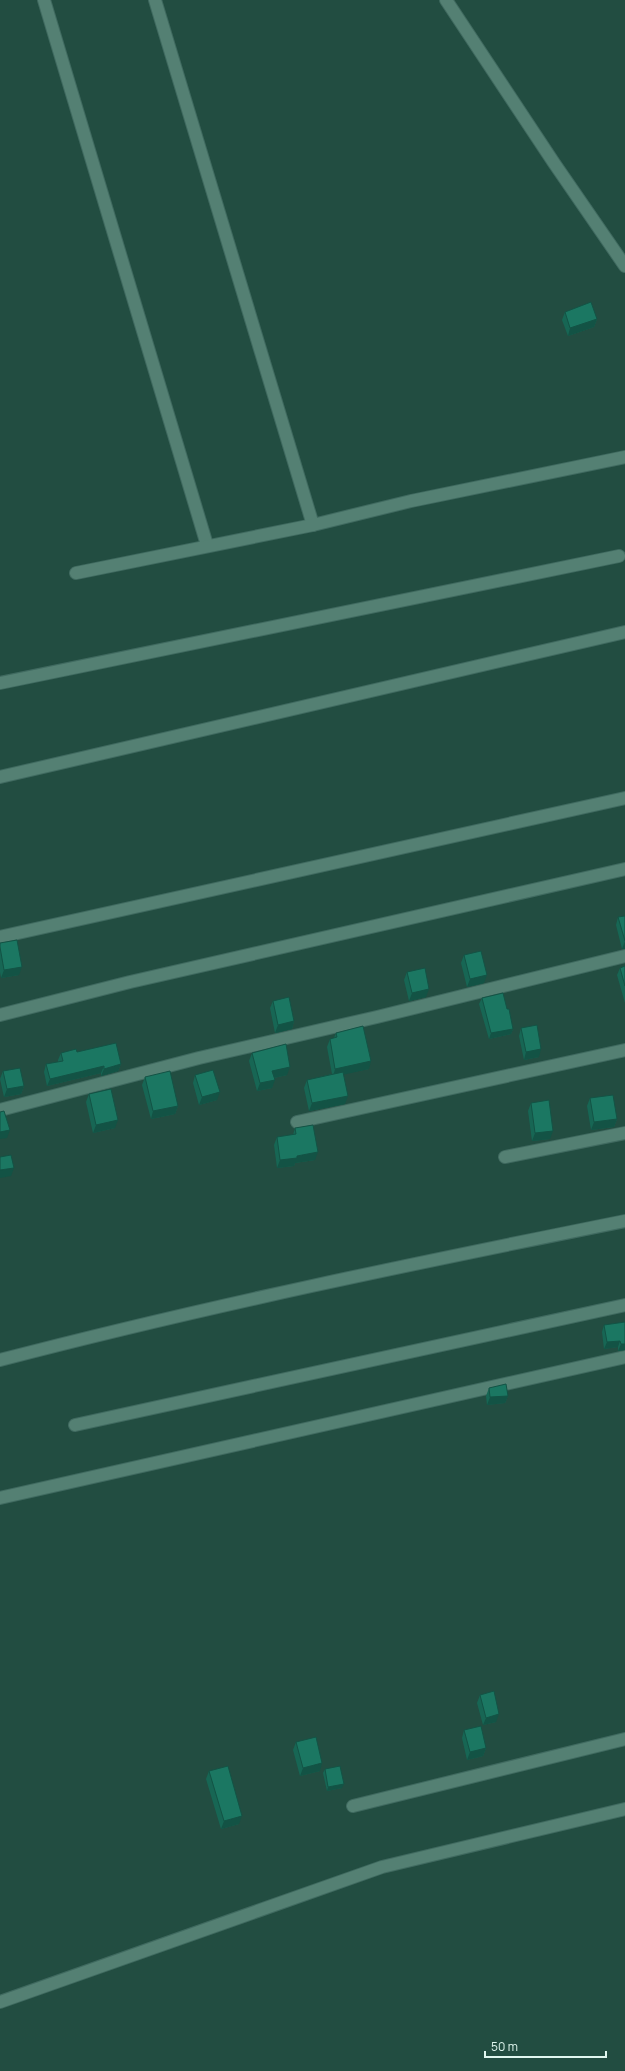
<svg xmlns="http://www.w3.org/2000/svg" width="625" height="2071" viewBox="0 0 625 2071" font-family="Manrope,sans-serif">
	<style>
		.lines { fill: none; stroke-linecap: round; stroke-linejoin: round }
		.minor-casing { stroke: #406a60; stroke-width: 14 }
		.minor { stroke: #548073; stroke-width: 12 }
		.wall { fill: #176654 }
		.shaded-wall { fill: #135345 }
		.building { fill: #1b7762; stroke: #135345 }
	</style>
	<rect width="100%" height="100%" fill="#224d41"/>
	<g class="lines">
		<defs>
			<g id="minor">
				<path d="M 44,0 L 207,545"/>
				<path d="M 155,0 L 313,525"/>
				<path d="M 446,0 L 554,163 L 625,266"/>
				<path d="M 76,573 L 313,525 L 411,501 L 625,457"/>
				<path d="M 0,683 L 619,556"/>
				<path d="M 0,777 L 625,632"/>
				<path d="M 0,937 L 625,798"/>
				<path d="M 0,1015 L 130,982 L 625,869"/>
				<path d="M 0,1110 L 199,1058 L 377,1017 L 625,956"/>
				<path d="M 297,1122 L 625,1050"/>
				<path d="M 505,1157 L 625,1133"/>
				<path d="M 0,1360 C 207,1306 416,1263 625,1221"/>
				<path d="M 75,1425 L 625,1305"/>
				<path d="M 0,1498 L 625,1357"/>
				<path d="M 353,1806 L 625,1739"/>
				<path d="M 0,2002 L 382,1867 L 625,1809"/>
			</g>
		</defs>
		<use href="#minor" class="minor-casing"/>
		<use href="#minor" class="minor"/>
	</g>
	<g class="wall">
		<path d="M 565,312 L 597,319 L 594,327 L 568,336 L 562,320 Z"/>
		<path d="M 625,916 L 625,949 L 622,949 L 616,925 L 618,917 Z"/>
		<path d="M 0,943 L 19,975 L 1,978 L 0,972 Z"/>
		<path d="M 464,955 L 484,983 L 467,987 L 461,963 Z"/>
		<path d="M 625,966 L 625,1003 L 617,975 L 620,968 Z"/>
		<path d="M 407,972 L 426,997 L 409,1001 L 404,980 Z"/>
		<path d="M 482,998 L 507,1009 L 513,1029 L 511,1034 L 489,1039 L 479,1004 Z"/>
		<path d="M 273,1001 L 294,1021 L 292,1029 L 275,1033 L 270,1008 Z"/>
		<path d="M 521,1028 L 539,1057 L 524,1060 L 519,1036 Z"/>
		<path d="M 336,1033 L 369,1069 L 343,1074 L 345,1104 L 309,1111 L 304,1088 L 307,1080 L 332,1074 L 327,1047 L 330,1039 L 334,1038 Z"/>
		<path d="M 77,1052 L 121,1064 L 118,1071 L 101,1076 L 101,1073 L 47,1086 L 44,1072 L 46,1064 L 58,1062 L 58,1060 L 61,1053 Z"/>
		<path d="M 252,1053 L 287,1075 L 274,1078 L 272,1088 L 257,1091 L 249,1061 Z"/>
		<path d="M 3,1071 L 24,1086 L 21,1094 L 4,1097 L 0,1079 Z"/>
		<path d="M 195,1075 L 217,1100 L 199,1105 L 193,1083 Z"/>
		<path d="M 145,1077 L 178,1106 L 175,1114 L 151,1119 L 142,1085 Z"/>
		<path d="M 89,1094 L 115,1128 L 93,1133 L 86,1102 Z"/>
		<path d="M 590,1098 L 617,1119 L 614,1127 L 591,1130 L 587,1106 Z"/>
		<path d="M 531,1103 L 550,1139 L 532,1141 L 528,1111 Z"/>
		<path d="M 295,1128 L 315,1160 L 295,1163 L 294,1166 L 277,1168 L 274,1145 L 277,1137 L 293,1135 Z"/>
		<path d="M 625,1322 L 625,1350 L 618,1351 L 618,1347 L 604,1349 L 602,1332 L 604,1325 Z"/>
		<path d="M 489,1388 L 508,1396 L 505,1403 L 487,1405 L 486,1396 Z"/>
		<path d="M 480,1695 L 496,1722 L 483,1725 L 477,1703 Z"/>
		<path d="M 464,1730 L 486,1748 L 483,1756 L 467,1760 L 462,1738 Z"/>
		<path d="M 296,1742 L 320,1771 L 300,1776 L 293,1750 Z"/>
		<path d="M 325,1769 L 342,1788 L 327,1791 L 323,1773 Z"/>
		<path d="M 209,1771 L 239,1824 L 221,1829 L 206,1779 Z"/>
	</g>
	<g class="shaded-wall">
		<path d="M 597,319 L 594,327 L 568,336 L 570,328 Z"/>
		<path d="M 625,941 L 625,949 L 622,949 Z"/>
		<path d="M 22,967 L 19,975 L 1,978 L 4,970 Z"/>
		<path d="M 487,975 L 484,983 L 467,987 L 470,979 Z"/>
		<path d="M 429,989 L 426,997 L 409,1001 L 412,993 Z"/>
		<path d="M 294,1021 L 292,1029 L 275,1033 L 278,1025 Z"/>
		<path d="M 513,1029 L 511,1034 L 489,1039 L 491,1033 Z"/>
		<path d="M 541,1049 L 539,1057 L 524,1060 L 526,1052 Z"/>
		<path d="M 371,1061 L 369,1069 L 333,1077 L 335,1069 Z"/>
		<path d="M 121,1064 L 118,1071 L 101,1076 L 104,1069 Z"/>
		<path d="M 104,1066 L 101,1073 L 47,1086 L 50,1079 Z"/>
		<path d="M 290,1067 L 287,1075 L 269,1079 L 272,1071 Z"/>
		<path d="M 275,1080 L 272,1088 L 257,1091 L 260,1083 Z"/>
		<path d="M 24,1086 L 21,1094 L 4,1097 L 7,1089 Z"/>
		<path d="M 220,1092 L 217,1100 L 199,1105 L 202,1097 Z"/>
		<path d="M 348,1096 L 345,1104 L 309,1111 L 312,1103 Z"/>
		<path d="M 178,1106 L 175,1114 L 151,1119 L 153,1111 Z"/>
		<path d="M 617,1119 L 614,1127 L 591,1130 L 594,1122 Z"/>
		<path d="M 118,1120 L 115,1128 L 93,1133 L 96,1125 Z"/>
		<path d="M 10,1130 L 7,1138 L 0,1139 L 0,1132 Z"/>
		<path d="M 553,1131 L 550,1139 L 532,1141 L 535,1133 Z"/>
		<path d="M 318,1152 L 315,1160 L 295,1163 L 294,1166 L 277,1168 L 280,1160 L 297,1156 Z"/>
		<path d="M 14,1168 L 11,1176 L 0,1178 L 0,1170 Z"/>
		<path d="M 620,1341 L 618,1347 L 604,1349 L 607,1342 Z"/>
		<path d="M 621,1344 L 625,1344 L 625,1350 L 618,1351 Z"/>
		<path d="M 508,1396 L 505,1403 L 487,1405 L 490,1397 Z"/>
		<path d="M 499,1714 L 496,1722 L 483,1725 L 486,1718 Z"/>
		<path d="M 486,1748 L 483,1756 L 467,1760 L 470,1752 Z"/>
		<path d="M 322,1763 L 320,1771 L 300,1776 L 303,1768 Z"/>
		<path d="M 344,1784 L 342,1788 L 327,1791 L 328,1787 Z"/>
		<path d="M 242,1816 L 239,1824 L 221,1829 L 224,1821 Z"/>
	</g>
	<g class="building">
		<path d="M 591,302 L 597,319 L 570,328 L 565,312 Z"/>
		<path d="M 625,916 L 625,941 L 618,917 Z"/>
		<path d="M 17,940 L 22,967 L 4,970 L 0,947 L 0,943 Z"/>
		<path d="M 481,951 L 487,975 L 470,979 L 464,955 Z"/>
		<path d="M 625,966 L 625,986 L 620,968 Z"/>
		<path d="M 425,968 L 429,989 L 412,993 L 407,972 Z"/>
		<path d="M 503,993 L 507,1009 L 509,1009 L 513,1029 L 491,1033 L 482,998 Z"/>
		<path d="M 289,997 L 294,1021 L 278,1025 L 273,1001 Z"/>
		<path d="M 537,1025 L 541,1049 L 526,1052 L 521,1028 Z"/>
		<path d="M 363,1026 L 371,1061 L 335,1069 L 330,1039 L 337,1037 L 336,1033 Z"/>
		<path d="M 116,1043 L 121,1064 L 104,1069 L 104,1066 L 50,1079 L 46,1064 L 63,1061 L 61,1053 L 76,1049 L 77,1052 Z"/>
		<path d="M 286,1044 L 290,1067 L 272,1071 L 275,1080 L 260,1083 L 252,1053 Z"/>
		<path d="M 20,1068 L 24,1086 L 7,1089 L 3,1071 Z"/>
		<path d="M 213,1070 L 220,1092 L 202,1097 L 195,1075 Z"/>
		<path d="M 170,1071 L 178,1106 L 153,1111 L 145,1077 Z"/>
		<path d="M 343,1072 L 348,1096 L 312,1103 L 307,1080 Z"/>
		<path d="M 111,1089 L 118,1120 L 96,1125 L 89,1094 Z"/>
		<path d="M 613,1095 L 617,1119 L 594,1122 L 590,1098 Z"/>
		<path d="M 549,1100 L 553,1131 L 535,1133 L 531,1103 Z"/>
		<path d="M 4,1111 L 10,1130 L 0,1132 L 0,1112 Z"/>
		<path d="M 313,1125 L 318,1152 L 297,1156 L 297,1158 L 280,1160 L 277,1137 L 296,1134 L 295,1128 Z"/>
		<path d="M 11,1155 L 14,1168 L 0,1170 L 0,1157 Z"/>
		<path d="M 625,1322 L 625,1344 L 621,1344 L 620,1341 L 607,1342 L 604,1325 Z"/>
		<path d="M 506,1384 L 508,1396 L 490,1397 L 489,1388 Z"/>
		<path d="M 494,1691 L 499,1714 L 486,1718 L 480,1695 Z"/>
		<path d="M 481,1726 L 486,1748 L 470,1752 L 464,1730 Z"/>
		<path d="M 316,1737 L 322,1763 L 303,1768 L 296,1742 Z"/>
		<path d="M 228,1766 L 242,1816 L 224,1821 L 209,1771 Z"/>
		<path d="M 340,1766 L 344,1784 L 328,1787 L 325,1769 Z"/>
	</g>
	<path d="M485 2051v6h121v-6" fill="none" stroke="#e0f7ef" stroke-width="2"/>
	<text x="491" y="2051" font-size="12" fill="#e0f7ef" stroke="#224d41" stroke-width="3" paint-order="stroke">50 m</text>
</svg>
